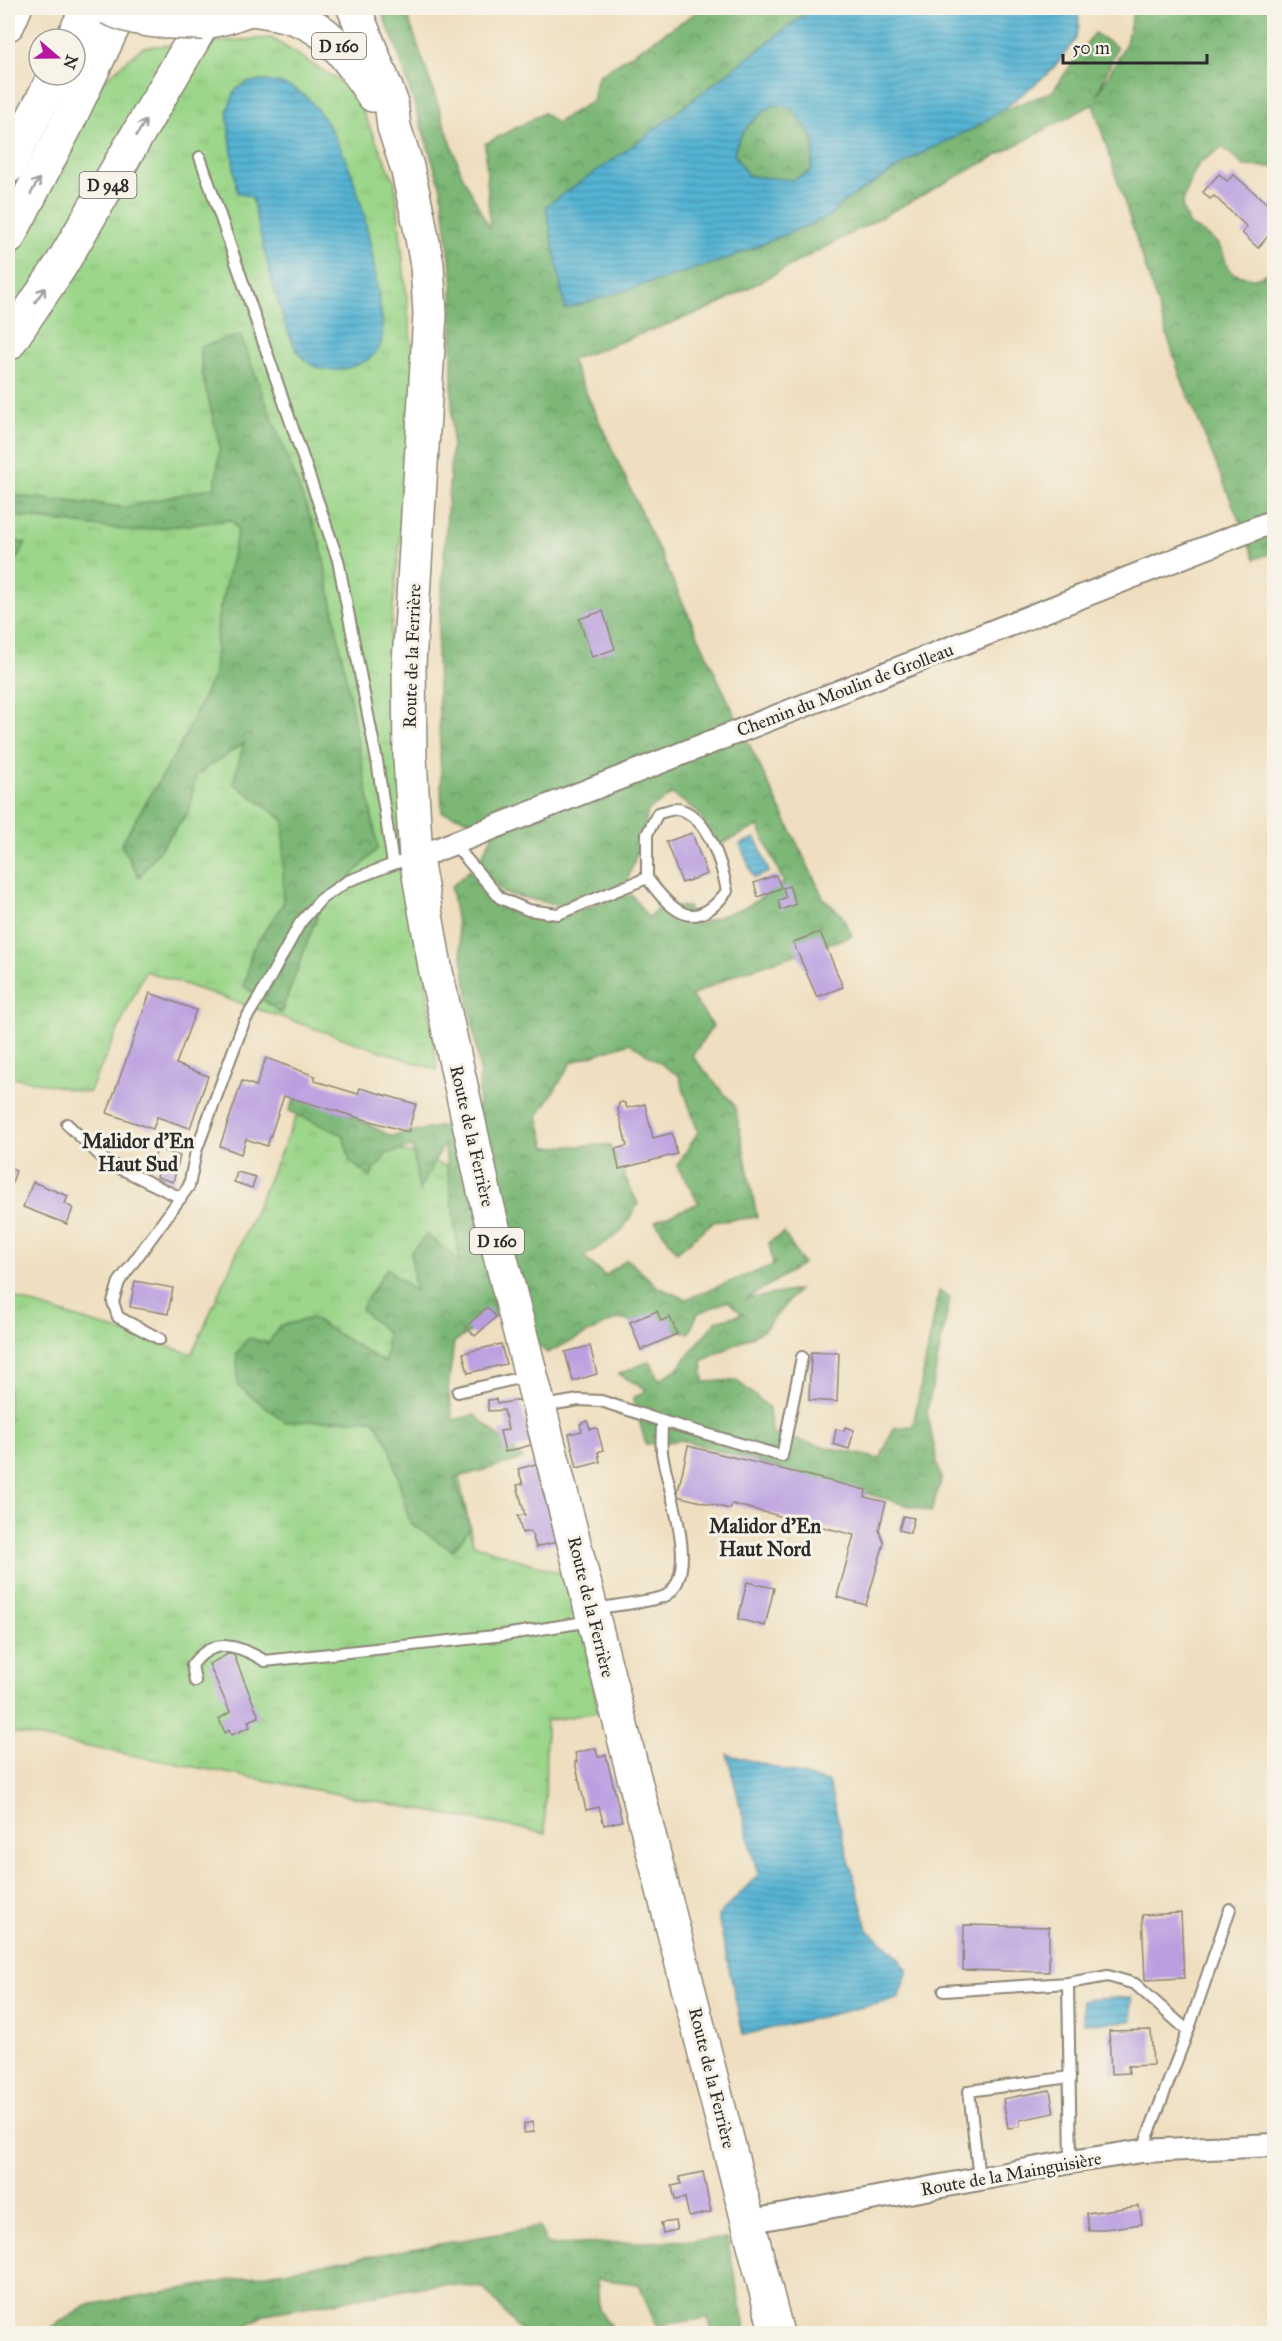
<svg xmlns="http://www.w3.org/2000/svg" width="1282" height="2341" viewBox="0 0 1282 2341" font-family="'IM FELL Great Primer',serif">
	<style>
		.grass { fill: url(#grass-tufts); stroke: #63805a; stroke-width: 1.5 }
		.forest { fill: url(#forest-crowns); stroke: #547150; stroke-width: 1.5 }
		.water { fill: url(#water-rules); stroke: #406f7f; stroke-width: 1.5; fill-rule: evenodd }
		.building { fill: #ba9fe0 }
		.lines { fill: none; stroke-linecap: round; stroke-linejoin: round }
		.service-casing { stroke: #8d8576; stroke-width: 14 }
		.minor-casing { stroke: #8d8576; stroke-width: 26 }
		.primary-casing { stroke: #8d8576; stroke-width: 36 }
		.trunk-casing { stroke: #8d8576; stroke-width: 36 }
		.service { stroke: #fff; stroke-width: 10 }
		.minor { stroke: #fff; stroke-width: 22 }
		.primary { stroke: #fff; stroke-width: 33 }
		.trunk { stroke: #fff; stroke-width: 33 }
		.primary-bridge-casing { stroke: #8d8576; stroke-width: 36; stroke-linecap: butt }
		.primary-bridge { stroke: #fff; stroke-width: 33 }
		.oneway { stroke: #a0a0a0 }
		.labels { text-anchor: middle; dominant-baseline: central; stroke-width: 6; stroke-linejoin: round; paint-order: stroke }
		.shield { fill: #f7f3e8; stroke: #686764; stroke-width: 1.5 }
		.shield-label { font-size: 16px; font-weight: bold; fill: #2b2b2b }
		.street-label { font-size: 18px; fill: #2b2b2b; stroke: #f7f3e8 }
		.neighbourhood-label { font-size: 20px; font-weight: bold; fill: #2b2b2b; stroke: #f7f3e8 }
	</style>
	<defs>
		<pattern id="grass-tufts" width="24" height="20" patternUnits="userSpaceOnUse" patternTransform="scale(1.5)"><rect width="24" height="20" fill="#9bd68a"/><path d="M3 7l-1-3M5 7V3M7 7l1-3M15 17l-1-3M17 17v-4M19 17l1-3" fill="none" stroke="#86b877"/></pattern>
		<pattern id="forest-crowns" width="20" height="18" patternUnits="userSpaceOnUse" patternTransform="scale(1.5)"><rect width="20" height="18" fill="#7cb776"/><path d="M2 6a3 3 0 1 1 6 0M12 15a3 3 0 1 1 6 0" fill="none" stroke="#669561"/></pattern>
		<pattern id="water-rules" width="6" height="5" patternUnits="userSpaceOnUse" patternTransform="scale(1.5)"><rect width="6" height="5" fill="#54b3d3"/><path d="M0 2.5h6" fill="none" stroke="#4692ab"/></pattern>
	</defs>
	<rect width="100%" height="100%" fill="#f7f3e8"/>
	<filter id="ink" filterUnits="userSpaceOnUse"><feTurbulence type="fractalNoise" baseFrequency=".0167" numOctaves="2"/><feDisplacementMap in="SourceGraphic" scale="12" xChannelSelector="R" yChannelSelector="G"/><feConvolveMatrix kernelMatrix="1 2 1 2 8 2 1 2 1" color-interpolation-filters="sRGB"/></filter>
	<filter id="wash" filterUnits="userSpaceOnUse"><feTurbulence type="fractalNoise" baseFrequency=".008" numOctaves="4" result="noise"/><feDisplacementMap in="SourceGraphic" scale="24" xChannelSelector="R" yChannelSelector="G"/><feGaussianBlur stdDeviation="1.35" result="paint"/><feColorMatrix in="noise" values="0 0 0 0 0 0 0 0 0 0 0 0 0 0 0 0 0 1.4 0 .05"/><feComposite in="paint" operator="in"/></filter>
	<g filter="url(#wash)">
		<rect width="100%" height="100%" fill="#efdfc0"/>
		<g class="grass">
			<path d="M 271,38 L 352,89 L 395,182 L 416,389 L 387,666 L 437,1070 L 145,971 L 89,1093 L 8,1076 L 8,170 L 22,150 L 143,47 Z"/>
			<path d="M 297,1115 L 460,1171 L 496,1298 L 429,1334 L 473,1544 L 574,1578 L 598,1712 L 546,1721 L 545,1833 L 8,1732 L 8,1296 L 192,1354 Z"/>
		</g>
		<g class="forest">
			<path d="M 380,8 L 405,8 L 462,175 L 490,229 L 485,144 L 544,113 L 556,123 L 592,101 L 598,76 L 703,8 L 813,8 L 634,145 L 546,206 L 691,269 L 721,261 L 828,217 L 843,202 L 920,154 L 972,129 L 1001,111 L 1052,92 L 1094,33 L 1117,47 L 1097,96 L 1126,43 L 1134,8 L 1274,8 L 1274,167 L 1244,166 L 1223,147 L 1199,163 L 1188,185 L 1182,206 L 1188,224 C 1199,231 1217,239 1222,251 C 1228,263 1223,266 1236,275 L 1237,274 C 1253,282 1261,277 1274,269 L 1274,552 L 1255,559 L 1181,378 L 1093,104 L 711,308 L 571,360 L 723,690 L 824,899 L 841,914 L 852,936 L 736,974 L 691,996 L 713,1026 L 692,1056 L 735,1106 L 757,1217 L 713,1222 L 677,1252 L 655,1221 L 699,1203 L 677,1166 L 698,1132 L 679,1076 L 630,1043 L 572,1062 L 538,1116 L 546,1147 L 610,1145 L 638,1204 L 621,1232 L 584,1257 L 605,1276 L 627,1259 L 658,1287 L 686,1299 L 773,1265 L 769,1242 L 784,1233 L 803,1264 L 746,1299 L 798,1290 L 763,1331 L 702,1361 L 704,1382 L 736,1380 L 768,1407 L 773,1435 L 880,1459 L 894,1428 L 913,1426 L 939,1291 L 950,1298 L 927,1412 L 941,1481 L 931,1512 L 681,1440 L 646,1445 L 633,1398 L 647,1390 L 619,1374 L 650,1361 L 659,1380 L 678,1368 L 716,1321 L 742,1314 L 728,1301 L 698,1313 L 689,1333 L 617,1319 L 547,1353 L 503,1311 L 454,1342 L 448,1389 L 453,1420 L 475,1415 L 523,1459 L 455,1478 L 470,1528 L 453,1551 L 410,1523 L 390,1447 L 374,1419 L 286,1422 L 238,1386 L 237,1353 L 248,1338 L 269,1343 L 279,1326 L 312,1318 L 385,1363 L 387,1333 L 361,1309 L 387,1268 L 415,1291 L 411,1252 L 427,1235 L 460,1262 L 444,1144 L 419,1190 L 412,1147 L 386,1154 L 370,1177 L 350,1161 L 343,1135 L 289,1111 L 299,1090 L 391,1136 L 443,1126 L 478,1109 L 480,1071 L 451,887 L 470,870 L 501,903 L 562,918 L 598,903 L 632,895 L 648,918 L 660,905 L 688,907 L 696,925 L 748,906 L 784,883 L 758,826 L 717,846 L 698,812 L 672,794 L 648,811 L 640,844 L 627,882 L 557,905 L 503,893 L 478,864 L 496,828 L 442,812 L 437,655 L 452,444 L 452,275 L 441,188 L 396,46 Z"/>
			<path d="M 773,105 L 785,106 L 791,109 L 798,116 L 815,142 L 811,171 L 793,180 L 748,176 L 734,154 C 738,131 755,118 773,105 Z"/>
			<path d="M 240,335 L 321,545 L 378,848 L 319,911 L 281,1013 L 244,986 L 252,950 L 283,904 L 284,820 L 233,783 L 244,743 L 196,775 L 189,811 L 139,877 L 121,844 L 179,748 L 214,674 L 218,618 L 238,529 L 231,520 L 134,531 L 8,515 L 8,495 L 125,507 L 215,487 L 220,447 L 203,377 L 200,347 Z"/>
			<path d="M 8,541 L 26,543 L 8,574 Z"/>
			<path d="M 539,2227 L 548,2245 L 727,2239 L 746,2333 L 713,2333 L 708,2318 L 656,2326 L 639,2284 L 597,2279 L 599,2309 L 615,2333 L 522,2333 L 484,2288 L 438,2284 L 265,2314 L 236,2333 L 43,2333 L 88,2305 Z"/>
		</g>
		<g class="water">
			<path d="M 813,8 L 1078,8 L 1079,26 L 1075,41 L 1050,72 L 1001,111 L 972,129 L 920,154 L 843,202 L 828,217 L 721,261 L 565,309 L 546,206 L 634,145 ZM 773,105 L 785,106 L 791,109 L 798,116 L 815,142 L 811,171 L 793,180 L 748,176 L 734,154 C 738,131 755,118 773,105 Z"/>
			<path d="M 266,81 C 284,83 301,89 313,104 C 355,156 369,227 378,292 C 380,308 386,330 380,346 C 374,360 357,366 343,369 C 327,372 313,369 302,357 C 282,337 259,229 252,197 L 237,193 L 227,112 L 235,90 L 248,82 Z"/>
			<path d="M 756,838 L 769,872 L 754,878 L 740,844 Z"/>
			<path d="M 727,1754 L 828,1782 L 868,1930 L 893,1951 L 908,1971 L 898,1999 L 743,2035 L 718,1916 L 758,1875 Z"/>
			<path d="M 1131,1997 L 1132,2021 L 1084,2024 L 1082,2000 Z"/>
		</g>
		<g id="blocks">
			<g class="building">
				<path d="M 1219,174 L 1227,181 L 1234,175 L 1270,206 L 1272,203 L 1274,205 L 1274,229 L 1258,248 L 1242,233 L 1247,227 L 1214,196 L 1210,199 L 1203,192 Z"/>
				<path d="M 603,611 L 615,649 L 592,657 L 579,619 Z"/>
				<path d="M 692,833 L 707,874 L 682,883 L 666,842 Z"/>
				<path d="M 776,875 L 781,888 L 758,897 L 754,883 Z"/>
				<path d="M 789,886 L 796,904 L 781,910 L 778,901 L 786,897 L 783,888 Z"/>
				<path d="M 820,932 L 843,987 L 817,997 L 793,942 Z"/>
				<path d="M 150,993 L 196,1010 L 176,1064 L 208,1076 L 190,1128 L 157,1117 L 153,1129 L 107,1113 Z"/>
				<path d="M 266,1058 L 315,1076 L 315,1081 L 358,1094 L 360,1088 L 416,1104 L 408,1132 L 284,1096 L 267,1146 L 246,1139 L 241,1154 L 220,1146 L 242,1081 L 256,1086 Z"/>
				<path d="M 622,1102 L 625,1103 L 627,1108 L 645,1104 L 653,1138 L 672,1133 L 677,1154 L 619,1169 L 615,1149 L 627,1146 L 618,1110 L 619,1103 Z"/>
				<path d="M 157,1149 L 180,1156 L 173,1182 L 157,1177 L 161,1165 L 153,1163 Z"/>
				<path d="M 8,1160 L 12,1161 L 8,1167 L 16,1171 L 10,1188 L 8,1187 Z"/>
				<path d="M 237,1172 L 256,1177 L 252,1188 L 234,1182 Z"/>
				<path d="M 33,1182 L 68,1196 L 65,1204 L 73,1208 L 67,1224 L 23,1207 Z"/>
				<path d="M 135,1281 L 173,1288 L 168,1314 L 130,1307 Z"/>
				<path d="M 487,1307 L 496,1317 L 475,1336 L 466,1327 Z"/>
				<path d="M 657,1311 L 661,1321 L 670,1317 L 677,1334 L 641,1350 L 630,1322 Z"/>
				<path d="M 501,1344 L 506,1364 L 468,1373 L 463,1353 Z"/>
				<path d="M 590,1346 L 597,1374 L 573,1381 L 565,1352 Z"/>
				<path d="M 811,1352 L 839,1353 L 837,1402 L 809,1400 Z"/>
				<path d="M 496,1399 L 497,1403 L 503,1403 L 520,1400 L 531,1445 L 505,1452 L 500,1431 L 508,1430 L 504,1410 L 488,1411 L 488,1400 Z"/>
				<path d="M 587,1421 L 590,1429 L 597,1428 L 603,1450 L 598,1452 L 600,1462 L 577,1468 L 569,1434 L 582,1431 L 580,1424 Z"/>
				<path d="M 845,1427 L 854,1430 L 849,1449 L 833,1444 L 836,1429 L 844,1431 Z"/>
				<path d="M 688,1446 L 866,1490 L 865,1497 L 886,1502 L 879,1530 L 884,1543 L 866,1605 L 837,1597 L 854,1535 L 732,1504 L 730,1509 L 677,1496 Z"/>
				<path d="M 536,1464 L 556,1542 L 536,1547 L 531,1531 L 522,1533 L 518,1516 L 525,1515 L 517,1485 L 523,1484 L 518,1469 Z"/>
				<path d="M 903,1516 L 914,1518 L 910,1533 L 899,1530 Z"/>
				<path d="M 747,1582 L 774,1588 L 765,1626 L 738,1619 Z"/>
				<path d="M 230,1653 L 233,1653 L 259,1717 L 248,1721 L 250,1727 L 231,1735 L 229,1730 L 225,1733 L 219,1719 L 230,1712 L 209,1664 Z"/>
				<path d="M 596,1748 L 598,1757 L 606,1755 L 622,1821 L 604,1825 L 599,1807 L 586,1810 L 575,1762 L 577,1762 L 575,1753 Z"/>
				<path d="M 1181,1913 L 1184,1978 L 1145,1980 L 1142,1915 Z"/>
				<path d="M 964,1925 L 1049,1927 L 1049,1972 L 963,1970 Z"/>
				<path d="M 1151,2030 L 1153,2065 L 1128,2066 L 1129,2073 L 1111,2074 L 1109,2031 Z"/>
				<path d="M 1050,2090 L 1054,2113 L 1020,2120 L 1020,2127 L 1008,2128 L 1003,2099 Z"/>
				<path d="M 532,2122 L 534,2132 L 524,2133 L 524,2124 Z"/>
				<path d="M 703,2172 L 711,2212 L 689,2217 L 685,2198 L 675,2200 L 672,2186 L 681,2184 L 679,2177 Z"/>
				<path d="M 1139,2206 L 1142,2224 L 1089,2231 L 1087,2213 Z"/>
				<path d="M 675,2221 L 677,2230 L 663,2233 L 661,2223 Z"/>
			</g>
		</g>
	</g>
	<g filter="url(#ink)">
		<use href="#blocks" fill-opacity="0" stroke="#8d8576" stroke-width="1.5"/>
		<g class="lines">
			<defs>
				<g id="service">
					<path d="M 200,157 L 338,560 L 377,761 L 393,864"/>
					<path d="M 453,843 L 500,898 L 528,910 L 558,914 L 647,878 L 647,834 L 658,813 C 664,812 671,809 677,809 C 708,814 722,865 727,891 C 695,934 673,913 647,878"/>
					<path d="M 67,1124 L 107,1162 L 181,1198"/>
					<path d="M 160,1339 L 118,1317 L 113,1302 L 119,1282 L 189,1186 L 196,1151 L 244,1022 L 260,996 L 300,923 L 322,898 L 348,881 L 399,862"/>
					<path d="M 458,1392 L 528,1376"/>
					<path d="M 543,1406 L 579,1400 L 601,1401 L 662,1421 C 662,1431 661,1443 662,1453 C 667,1488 701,1570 667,1595 C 658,1601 608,1606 594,1609"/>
					<path d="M 662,1421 L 782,1456 L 802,1357"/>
					<path d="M 195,1681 L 192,1665 C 214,1636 238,1645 265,1661 L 504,1635 L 591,1621"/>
					<path d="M 1068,1983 L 1071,2162"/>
					<path d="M 944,1991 L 1068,1983 L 1108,1976 L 1135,1984 L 1188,2031"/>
					<path d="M 1142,2151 L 1188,2031 L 1230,1909"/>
					<path d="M 979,2179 L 969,2091 L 1070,2077"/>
				</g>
				<g id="minor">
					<path d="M 416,858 L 1274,521"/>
					<path d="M 750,2224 L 763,2219 L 1071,2162 L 1142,2151 L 1274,2145"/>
				</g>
				<g id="primary">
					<path d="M 354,8 L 391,101 L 394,127 L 407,167 L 418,216 L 427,265 L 430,314 L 409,664 L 410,758 L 416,858 L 436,972 L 486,1200 L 777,2334"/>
					<path d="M 251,9 C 321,17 336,39 373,95"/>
					<path d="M 203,23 L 227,17 L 252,8"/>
				</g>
				<g id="trunk">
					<path d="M 8,24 L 15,8"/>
					<path d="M 72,39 L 88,8"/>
					<path d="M 8,167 L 55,75"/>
					<path d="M 8,238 L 65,128 L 122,8"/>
					<path d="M 8,344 L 61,265 L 203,23"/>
				</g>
			</defs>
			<use href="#service" class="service-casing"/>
			<use href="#minor" class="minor-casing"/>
			<use href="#primary" class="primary-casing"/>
			<use href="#trunk" class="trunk-casing"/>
			<use href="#service" class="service"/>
			<use href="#minor" class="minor"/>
			<use href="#primary" class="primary"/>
			<use href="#trunk" class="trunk"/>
			<defs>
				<path id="primary-bridge" d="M 108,8 C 140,23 168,22 203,23"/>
			</defs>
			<use href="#primary-bridge" class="primary-bridge-casing"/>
			<use href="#primary-bridge" class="primary-bridge"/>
		</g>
		<defs><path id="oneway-shaft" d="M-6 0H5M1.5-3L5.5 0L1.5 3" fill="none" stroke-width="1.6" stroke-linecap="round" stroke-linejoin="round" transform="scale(1.5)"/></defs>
		<g class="oneway">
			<use href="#oneway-shaft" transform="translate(141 128) rotate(-59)"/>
			<use href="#oneway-shaft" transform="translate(35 186) rotate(-62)"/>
			<use href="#oneway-shaft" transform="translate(40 295) rotate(-56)"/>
		</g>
	</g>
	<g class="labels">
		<g class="shield">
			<rect x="312" y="33" width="54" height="26" rx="4.5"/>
			<rect x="79.5" y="172" width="57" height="26" rx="4.5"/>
			<rect x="470" y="1228" width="54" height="26" rx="4.5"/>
		</g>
		<g class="shield-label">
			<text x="339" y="46">D 160</text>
			<text x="108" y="185">D 948</text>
			<text x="497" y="1241">D 160</text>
		</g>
		<g class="street-label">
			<text transform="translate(412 656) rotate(-88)">Route de la Ferrière</text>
			<text transform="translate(845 690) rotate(-21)">Chemin du Moulin de Grolleau</text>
			<text transform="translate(472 1136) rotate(77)">Route de la Ferrière</text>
			<text transform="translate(591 1607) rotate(76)">Route de la Ferrière</text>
			<text transform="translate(712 2078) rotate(76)">Route de la Ferrière</text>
			<text transform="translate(1011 2174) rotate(-10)">Route de la Mainguisière</text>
		</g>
		<g class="neighbourhood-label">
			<text x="138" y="1141">Malidor d'En<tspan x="138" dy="23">Haut Sud</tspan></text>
			<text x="765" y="1526">Malidor d'En<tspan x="765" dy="23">Haut Nord</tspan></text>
		</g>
	</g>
	<rect width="1282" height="2341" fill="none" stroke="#f7f3e8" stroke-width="30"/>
	<g transform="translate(57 57) rotate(110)"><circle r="28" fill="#f7f3e8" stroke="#a5a39c" stroke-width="1.5"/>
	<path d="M0-4.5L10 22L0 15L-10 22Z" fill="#b5179e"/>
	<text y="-9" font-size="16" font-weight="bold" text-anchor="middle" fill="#2b2b2b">N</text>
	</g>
	<path d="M1063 54v9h144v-9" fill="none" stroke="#2b2b2b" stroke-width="3"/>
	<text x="1072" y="54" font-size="18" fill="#2b2b2b" stroke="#f7f3e8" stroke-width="4.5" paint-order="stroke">50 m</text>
</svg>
